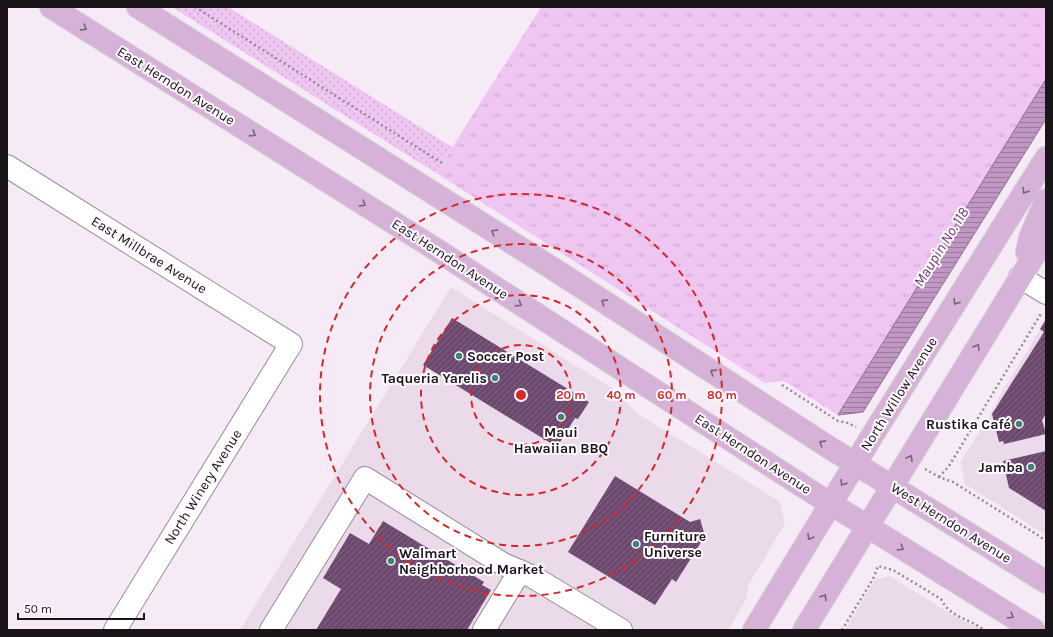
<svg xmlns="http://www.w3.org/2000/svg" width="1053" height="637" viewBox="0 0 1053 637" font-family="Karla,sans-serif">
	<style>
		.built { fill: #eadaea }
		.grass { fill: url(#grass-tufts) }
		.park { fill: url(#park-dots) }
		.water { fill: url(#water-rules); stroke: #8e708f }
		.building { fill: url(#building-hatch) }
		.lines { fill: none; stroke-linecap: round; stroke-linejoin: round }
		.minor-casing { stroke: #998e99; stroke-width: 24 }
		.major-casing { stroke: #d1d0d1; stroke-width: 24 }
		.path { stroke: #938a93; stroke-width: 2.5; stroke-dasharray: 2 3; stroke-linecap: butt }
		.minor { stroke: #fff; stroke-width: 22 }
		.major { stroke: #d6b2d8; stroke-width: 22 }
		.oneway { stroke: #776378 }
		.ring { fill: none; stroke: #d62828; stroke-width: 2; stroke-dasharray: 7 5 }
		.poi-dot { fill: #418271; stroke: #fffaff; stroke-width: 1.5 }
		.labels { text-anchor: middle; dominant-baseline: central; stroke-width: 4; stroke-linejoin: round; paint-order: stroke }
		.street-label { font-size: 14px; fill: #181418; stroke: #fffaff }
		.poi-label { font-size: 14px; font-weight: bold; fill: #181418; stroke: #fffaff; text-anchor: start }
		.water-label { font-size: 15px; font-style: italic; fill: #6e3b71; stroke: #fffaff }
		.centre { fill: #d62828; stroke: #fffaff; stroke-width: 2 }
		.ring-label { font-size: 12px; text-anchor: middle; font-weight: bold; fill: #d62828; stroke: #fffaff; stroke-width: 4; stroke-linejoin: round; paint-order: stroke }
	</style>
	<defs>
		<pattern id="grass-tufts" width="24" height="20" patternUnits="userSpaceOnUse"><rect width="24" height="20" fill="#efc5f1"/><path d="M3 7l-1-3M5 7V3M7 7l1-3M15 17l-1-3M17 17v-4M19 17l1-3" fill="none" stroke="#cca8ce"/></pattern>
		<pattern id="park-dots" width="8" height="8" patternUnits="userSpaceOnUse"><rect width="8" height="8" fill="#efc5f1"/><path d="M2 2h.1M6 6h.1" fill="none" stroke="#cca8ce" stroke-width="1.8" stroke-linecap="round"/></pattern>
		<pattern id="water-rules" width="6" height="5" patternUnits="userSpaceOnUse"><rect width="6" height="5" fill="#c097c2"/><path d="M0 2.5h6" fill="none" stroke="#9b7a9d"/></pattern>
		<pattern id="building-hatch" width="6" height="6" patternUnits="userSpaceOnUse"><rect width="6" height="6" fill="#6d486f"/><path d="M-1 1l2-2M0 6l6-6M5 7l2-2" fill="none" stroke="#806482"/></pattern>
	</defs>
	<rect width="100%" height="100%" fill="#f6eaf6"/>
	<g class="built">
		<path d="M 451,287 L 613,389 L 638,414 L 779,501 L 785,523 L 748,586 L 747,598 L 728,630 L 240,630 Z"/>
		<path d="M 1046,320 L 1046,535 L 965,484 L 961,462 L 988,418 L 1002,392 Z"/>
		<path d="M 890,576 L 952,615 L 984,630 L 845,630 L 875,580 Z"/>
	</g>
	<path class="grass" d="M 541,7 L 1046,7 L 1046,79 L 838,415 L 784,381 L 765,383 L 436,173 Z"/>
	<path class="park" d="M 172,7 L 228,7 L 452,147 L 436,173 Z"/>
	<path class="water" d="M 1046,79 L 1046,119 L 863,412 L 838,415 Z"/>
	<g class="building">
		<path d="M 452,318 L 589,402 L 578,419 L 575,418 L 557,447 L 423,365 Z"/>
		<path d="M 1046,319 L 1046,414 L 1042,420 L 1046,434 L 1004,444 L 1003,441 L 999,442 L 992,414 L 1044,332 L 1040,329 Z"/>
		<path d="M 1046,451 L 1046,511 L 1009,488 L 1003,461 Z"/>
		<path d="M 615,476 L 690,522 L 700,519 L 705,536 L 676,582 L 672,579 L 655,605 L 568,552 Z"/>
		<path d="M 383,521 L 484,582 L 482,585 L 491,590 L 467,630 L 316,630 L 341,589 L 323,578 L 350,533 L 369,544 Z"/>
	</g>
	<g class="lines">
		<defs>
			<g id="minor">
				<path d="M 7,166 L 291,344 L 115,630"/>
				<path d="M 1020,277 L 1046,293"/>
				<path d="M 271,630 L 365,478 L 503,564 L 533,577 L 621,630"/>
				<path d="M 484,630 L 520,571"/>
			</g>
			<g id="major">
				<path d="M 51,7 L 440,252 L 804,487 L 1034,630"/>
				<path d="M 138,7 L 552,268 L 830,448 L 1046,582"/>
				<path d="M 1027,252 L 1030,238 L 1046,200"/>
				<path d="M 754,630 L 872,436 L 1046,158"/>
				<path d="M 804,630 L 1046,236"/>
			</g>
		</defs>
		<use href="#minor" class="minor-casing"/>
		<use href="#major" class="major-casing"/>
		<g class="path">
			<path d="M 195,7 L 442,163"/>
			<path d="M 782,385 L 838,421 L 848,423 L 856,427"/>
			<path d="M 925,469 L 939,477 L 953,482 L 1036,534 L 1046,541"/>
			<path d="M 939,477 L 949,466 L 1042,312"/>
			<path d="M 842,630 L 873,579 L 878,566 L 893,570 L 941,599 C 950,618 969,618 984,630"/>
		</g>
		<use href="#minor" class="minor"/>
		<use href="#major" class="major"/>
	</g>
	<defs><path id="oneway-chevron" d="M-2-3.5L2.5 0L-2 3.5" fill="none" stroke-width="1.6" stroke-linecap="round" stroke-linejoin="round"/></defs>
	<g class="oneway">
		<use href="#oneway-chevron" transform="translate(84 28) rotate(32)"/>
		<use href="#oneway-chevron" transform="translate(253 134) rotate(32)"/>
		<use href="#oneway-chevron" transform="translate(1025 191) rotate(122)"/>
		<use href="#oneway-chevron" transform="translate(363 204) rotate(32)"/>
		<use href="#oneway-chevron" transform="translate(494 232) rotate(-148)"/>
		<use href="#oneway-chevron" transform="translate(604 302) rotate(-147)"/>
		<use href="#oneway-chevron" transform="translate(956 302) rotate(122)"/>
		<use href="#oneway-chevron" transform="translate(519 304) rotate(33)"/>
		<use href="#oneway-chevron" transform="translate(977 347) rotate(-59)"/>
		<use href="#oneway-chevron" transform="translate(713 372) rotate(-147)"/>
		<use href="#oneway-chevron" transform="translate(822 443) rotate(-147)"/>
		<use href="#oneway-chevron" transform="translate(910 458) rotate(-59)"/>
		<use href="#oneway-chevron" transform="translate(843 483) rotate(122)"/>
		<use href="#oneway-chevron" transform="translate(810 537) rotate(121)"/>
		<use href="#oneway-chevron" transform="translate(901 548) rotate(32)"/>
		<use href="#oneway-chevron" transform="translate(824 597) rotate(-58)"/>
		<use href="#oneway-chevron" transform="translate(1011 616) rotate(32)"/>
	</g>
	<g class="ring">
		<circle cx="521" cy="395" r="50"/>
		<circle cx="521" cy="395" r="100"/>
		<circle cx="521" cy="395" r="151"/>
		<circle cx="521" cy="395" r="201"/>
	</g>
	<g class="poi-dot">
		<circle cx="459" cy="356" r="4"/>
		<circle cx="495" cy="378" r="4"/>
		<circle cx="561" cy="417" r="4"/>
		<circle cx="1019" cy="424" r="4"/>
		<circle cx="1031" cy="467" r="4"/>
		<circle cx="636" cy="544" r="4"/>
		<circle cx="391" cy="561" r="4"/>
	</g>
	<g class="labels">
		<g class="street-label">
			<text transform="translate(176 86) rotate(32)">East Herndon Avenue</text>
			<text transform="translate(149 255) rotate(32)">East Millbrae Avenue</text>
			<text transform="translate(450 259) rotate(33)">East Herndon Avenue</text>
			<text transform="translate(899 394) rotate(-58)">North Willow Avenue</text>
			<text transform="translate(753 454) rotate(33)">East Herndon Avenue</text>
			<text transform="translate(203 487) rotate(-58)">North Winery Avenue</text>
			<text transform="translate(951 523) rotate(32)">West Herndon Avenue</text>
		</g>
		<g class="poi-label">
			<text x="467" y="356">Soccer Post</text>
			<text x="487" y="378" text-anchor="end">Taqueria Yarelis</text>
			<text x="1011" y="424" text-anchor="end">Rustika Café</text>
			<text x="561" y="432" text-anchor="middle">Maui<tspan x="561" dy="16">Hawaiian BBQ</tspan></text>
			<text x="1023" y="467" text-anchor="end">Jamba</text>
			<text x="644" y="536">Furniture<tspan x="644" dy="16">Universe</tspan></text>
			<text x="399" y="553">Walmart<tspan x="399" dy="16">Neighborhood Market</tspan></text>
		</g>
		<g class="water-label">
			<text transform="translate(941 247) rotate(-58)">Maupin No. 118</text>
		</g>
	</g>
	<circle cx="521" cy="395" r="6" class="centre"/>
	<g class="ring-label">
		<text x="571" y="399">20 m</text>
		<text x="621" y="399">40 m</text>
		<text x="672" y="399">60 m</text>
		<text x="722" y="399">80 m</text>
	</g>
	<rect width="1053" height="637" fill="none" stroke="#181418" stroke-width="16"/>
	<path d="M18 613v6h126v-6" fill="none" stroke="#181418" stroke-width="2"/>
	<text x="24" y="613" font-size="12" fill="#181418" stroke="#fffaff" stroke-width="3" paint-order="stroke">50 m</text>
</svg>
